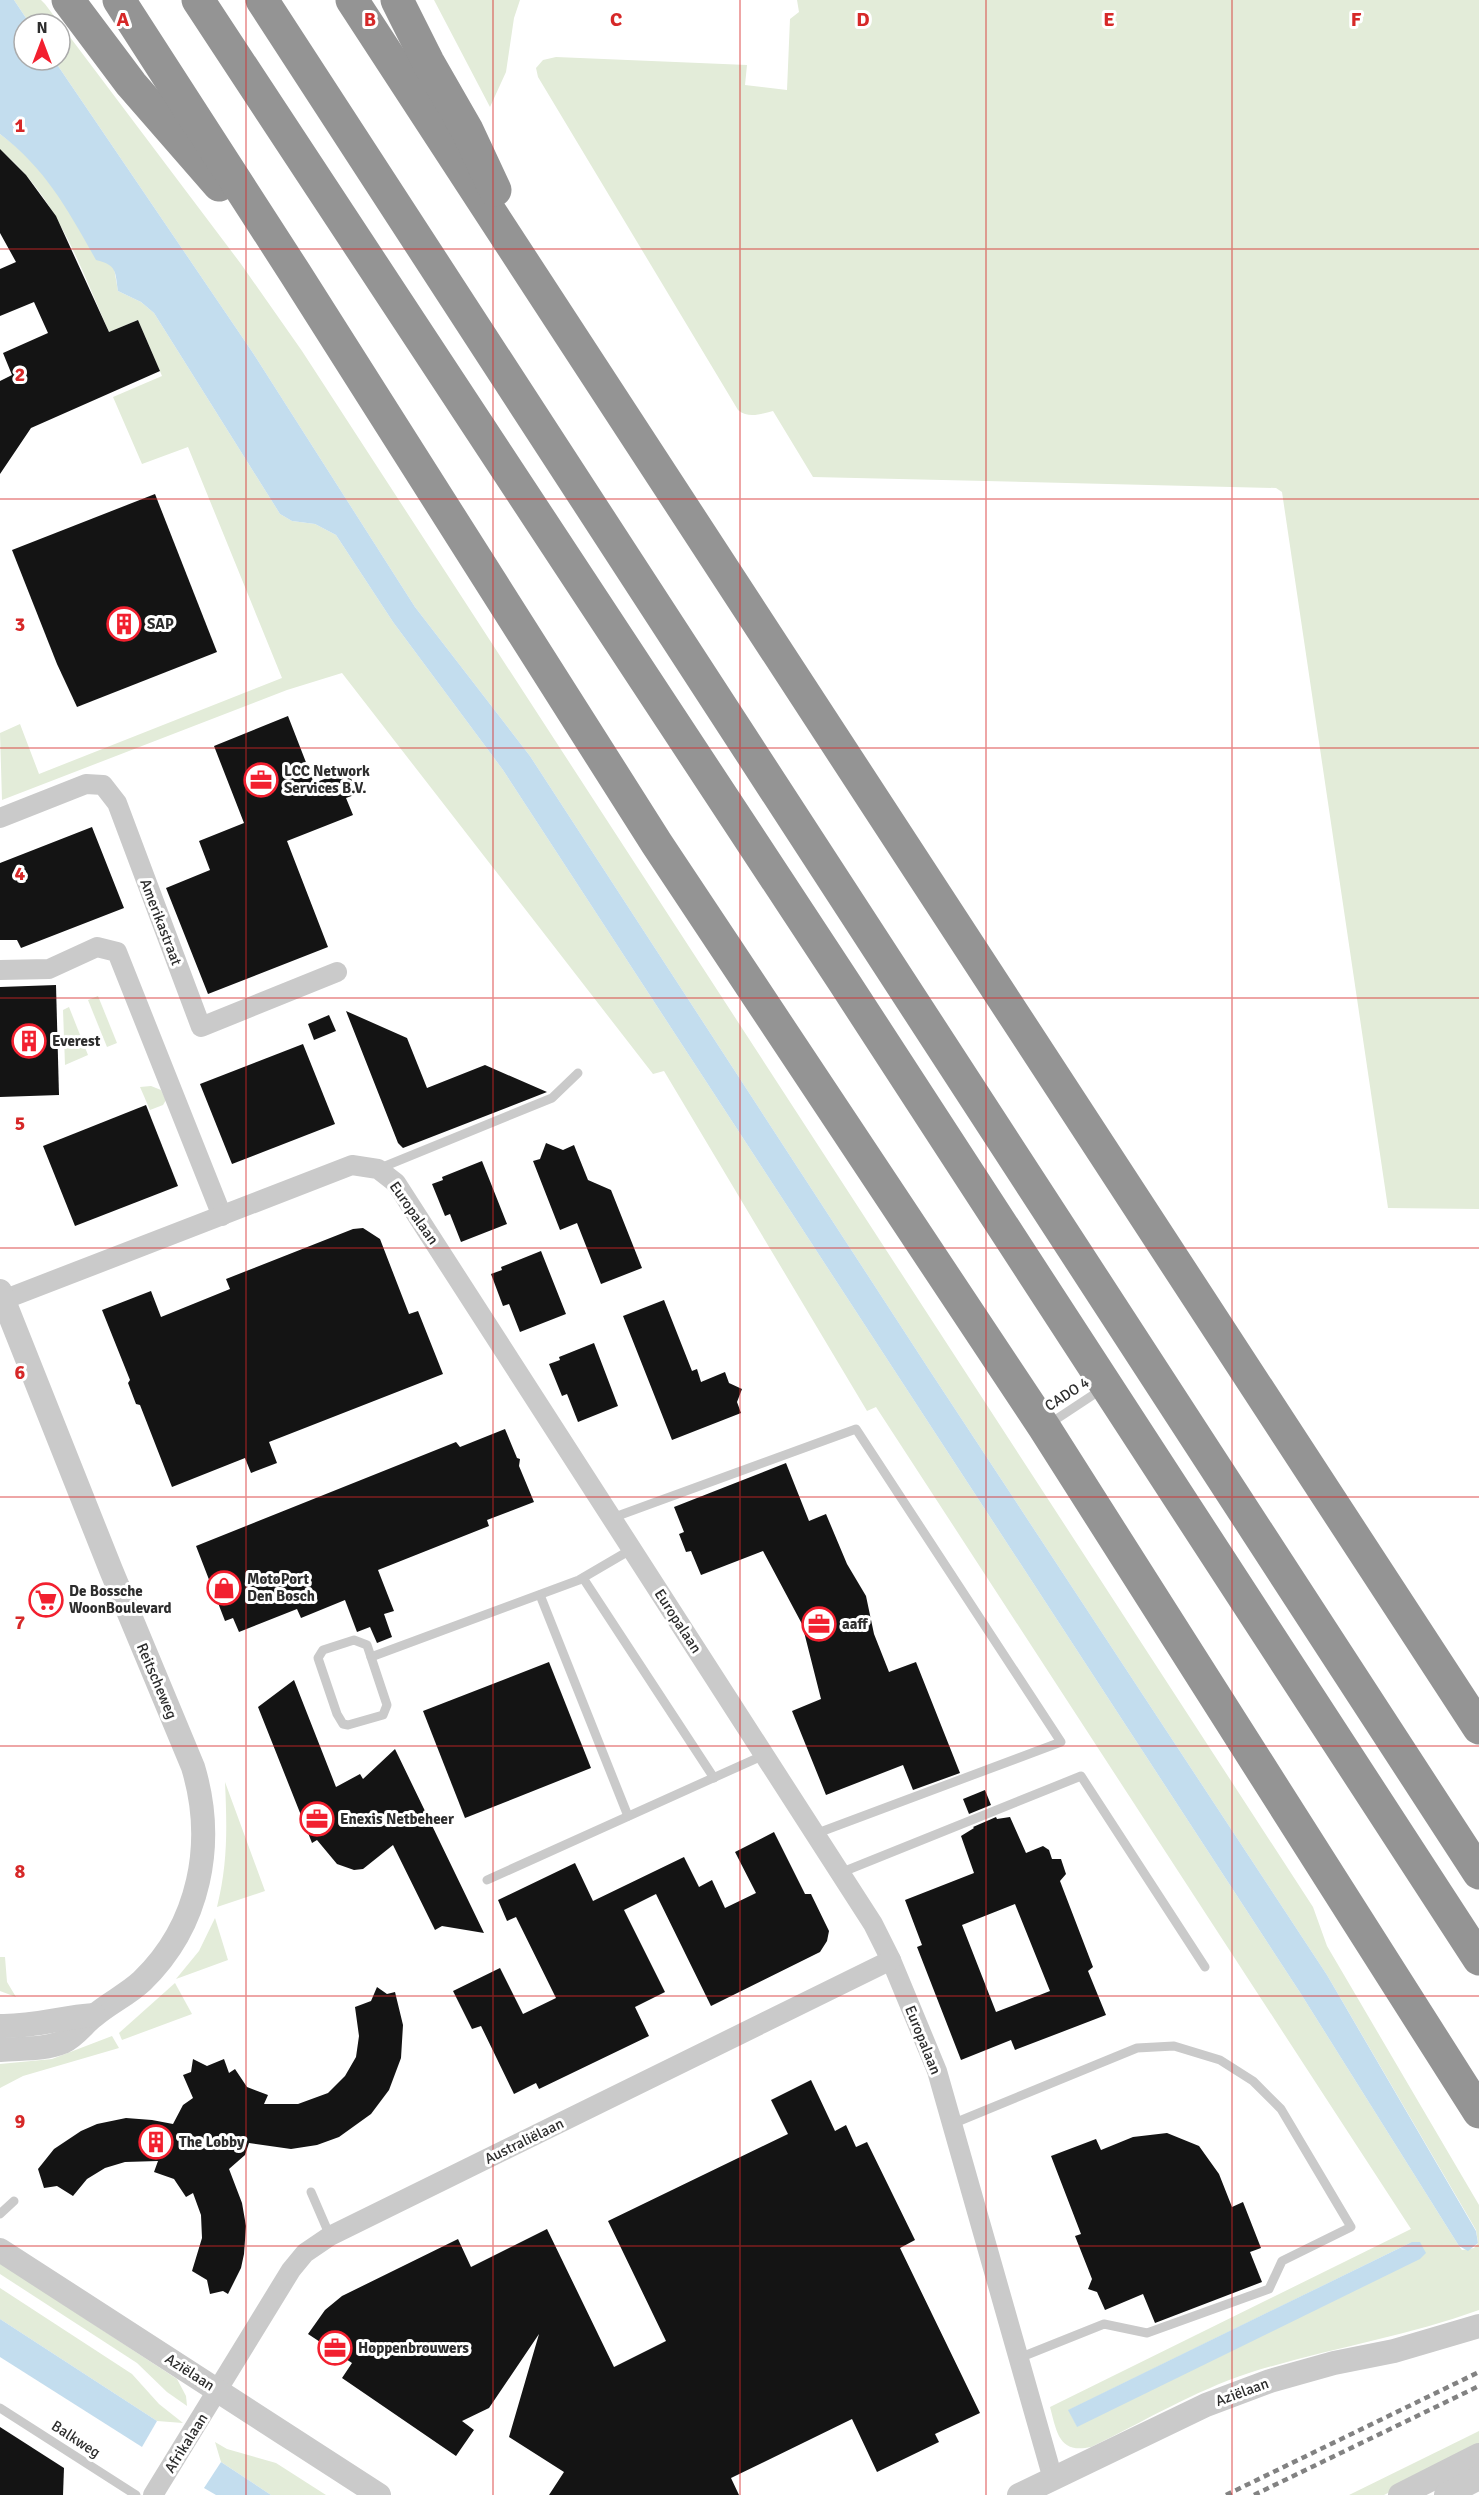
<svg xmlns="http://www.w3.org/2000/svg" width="1479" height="2495" viewBox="0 0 1479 2495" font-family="Signika,sans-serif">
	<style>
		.green { fill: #e3ecd9; fill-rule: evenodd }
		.water { fill: #c3ddee }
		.building { fill: #141414; fill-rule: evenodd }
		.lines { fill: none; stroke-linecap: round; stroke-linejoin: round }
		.service { stroke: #cacaca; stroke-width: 9 }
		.minor { stroke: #cacaca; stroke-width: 20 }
		.tertiary { stroke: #cacaca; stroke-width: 24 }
		.motorway { stroke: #949494; stroke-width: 33 }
		.rail { stroke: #828282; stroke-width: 4.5; stroke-dasharray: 6 4.5; stroke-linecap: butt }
		.grid { fill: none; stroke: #d62828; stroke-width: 1.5; stroke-opacity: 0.55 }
		.labels { text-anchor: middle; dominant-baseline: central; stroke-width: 6; stroke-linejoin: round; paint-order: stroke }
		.poi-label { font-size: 15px; font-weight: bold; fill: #2d2d2d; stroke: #fff; text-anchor: start }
		.street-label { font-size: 15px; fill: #2d2d2d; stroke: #fff }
		.grid-label { font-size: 20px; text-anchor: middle; font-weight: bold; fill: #d62828; stroke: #fff; stroke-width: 6; stroke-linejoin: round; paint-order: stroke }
	</style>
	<rect width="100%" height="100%" fill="#fff"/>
	<g class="green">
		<path d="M 14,0 L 41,0 L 45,4 L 241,264 L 302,351 L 1313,1907 L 1327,1946 L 1479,2205 L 1479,2310 C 1404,2337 1325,2349 1249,2373 C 1194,2391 1143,2422 1091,2447 C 1059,2454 1057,2433 1050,2407 L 1411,2229 L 876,1407 L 867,1411 L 664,1071 L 653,1074 L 342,673 L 287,690 L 2,800 L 0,733 L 20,724 L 39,774 L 282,678 L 188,447 L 142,464 L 113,397 L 162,376 L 138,320 L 109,332 C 80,267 57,196 0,150 L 0,134 L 23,152 L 37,166 L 114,268 L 118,291 L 141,302 L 154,313 L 280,514 L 292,521 L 315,524 L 336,535 L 393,622 L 503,770 L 1301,1994 L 1459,2246 L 1462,2250 L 1474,2248 L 1478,2243 L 1476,2230 L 1327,1975 L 932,1374 L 530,756 L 415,607 L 253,353 L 54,60 L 60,60 L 60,24 L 30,24 ZM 1412,2242 L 1077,2426 L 1069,2411 L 1069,2410 Z"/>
		<path d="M 434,0 L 520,0 L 514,18 L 506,72 L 490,107 Z"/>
		<path d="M 797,0 L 1479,0 L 1479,1209 L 1388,1208 L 1282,492 L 1276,488 L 813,477 L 773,411 C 760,414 749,419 738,410 L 538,77 L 536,68 L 543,60 L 556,57 L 747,65 L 745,85 L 787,90 L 790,19 L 799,12 Z"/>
		<path d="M 98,996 L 117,1043 L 107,1047 L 88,1000 Z"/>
		<path d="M 69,1007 L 88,1055 L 65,1065 L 63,1010 Z"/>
		<path d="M 151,1086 L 161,1090 L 166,1100 L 163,1105 L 150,1110 L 140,1087 Z"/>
		<path d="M 225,1782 L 265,1891 L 217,1907 C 228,1863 227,1827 225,1782 Z"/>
		<path d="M 215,1918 L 228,1960 L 176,1979 L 199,1951 Z"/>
		<path d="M 0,1957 L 5,1957 L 7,1982 L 16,1997 L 0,1991 Z"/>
		<path d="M 175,1983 L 192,2014 L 122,2040 L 119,2033 Z"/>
		<path d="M 112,2036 L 119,2048 L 23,2076 L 0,2088 L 0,2064 L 52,2059 Z"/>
		<path d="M 0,2263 L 177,2379 L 186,2396 L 187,2406 L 167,2392 L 137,2363 L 0,2274 Z"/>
		<path d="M 0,2288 L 132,2374 L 159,2404 L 183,2423 L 157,2421 L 0,2319 Z"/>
		<path d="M 1479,2431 L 1479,2447 L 1384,2495 L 1349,2495 Z"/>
		<path d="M 215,2442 L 227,2449 L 276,2463 L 326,2495 L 271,2495 L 221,2462 Z"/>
	</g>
	<g class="water">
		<path d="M 0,0 L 14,0 L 30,24 L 24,24 L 24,60 L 54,60 L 253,353 L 415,607 L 530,756 L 932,1374 L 1327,1975 L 1476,2231 L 1478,2243 L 1468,2251 L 1459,2246 L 1301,1994 L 503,770 L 393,622 L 336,535 L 315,524 L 292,521 L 280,514 L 154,313 L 141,302 L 118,291 C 115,271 117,265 96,260 C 68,210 46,169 0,134 Z"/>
		<path d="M 1412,2242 L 1420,2242 L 1426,2253 L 1420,2259 L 1077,2427 L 1068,2410 Z"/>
		<path d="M 0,2319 L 157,2421 L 142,2447 L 0,2357 Z"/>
		<path d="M 221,2462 L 271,2495 L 216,2495 L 204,2488 Z"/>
	</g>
	<g class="building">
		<path d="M 0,149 L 26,175 L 56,216 L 109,332 L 138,320 L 160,371 L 31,428 L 0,474 L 0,381 L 12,375 L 3,353 L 48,333 L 34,302 L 0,316 L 0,269 L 16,262 L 0,233 Z"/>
		<path d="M 155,494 L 217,652 L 77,707 L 57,664 L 12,550 Z"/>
		<path d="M 288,716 L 314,783 L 348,770 L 357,794 L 346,798 L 353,815 L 287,841 L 328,947 L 208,994 L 166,888 L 210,870 L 199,841 L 244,823 L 214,746 Z"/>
		<path d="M 92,827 L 124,908 L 21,948 L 17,940 L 0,940 L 0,863 Z"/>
		<path d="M 56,985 L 59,1095 L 0,1097 L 0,987 Z"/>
		<path d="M 346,1011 L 407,1038 L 427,1088 L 485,1065 L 547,1092 L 403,1148 L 398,1143 Z"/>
		<path d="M 329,1015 L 336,1031 L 314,1040 L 308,1024 Z"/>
		<path d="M 303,1044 L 335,1124 L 232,1164 L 200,1084 Z"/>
		<path d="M 146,1105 L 178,1186 L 75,1226 L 43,1146 Z"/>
		<path d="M 546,1143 L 563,1150 L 574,1145 L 588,1180 L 611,1190 L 642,1268 L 601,1284 L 577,1223 L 560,1230 L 533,1161 L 540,1159 Z"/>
		<path d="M 482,1161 L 507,1224 L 461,1242 L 450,1214 L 445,1216 L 432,1184 L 443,1180 L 442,1177 Z"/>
		<path d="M 363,1228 L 380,1239 L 409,1314 L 418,1311 L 443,1374 L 269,1442 L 277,1463 L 251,1473 L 245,1458 L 172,1487 L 140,1405 L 136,1404 L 128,1383 L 130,1380 L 102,1310 L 151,1291 L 161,1317 L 230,1289 L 226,1279 L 353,1229 Z"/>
		<path d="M 541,1251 L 566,1314 L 520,1332 L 509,1304 L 503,1306 L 491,1274 L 502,1270 L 501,1267 Z"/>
		<path d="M 664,1300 L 692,1371 L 697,1369 L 701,1382 L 725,1372 L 729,1383 L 742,1389 L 737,1402 L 741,1413 L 672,1440 L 623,1316 Z"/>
		<path d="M 594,1343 L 618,1406 L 578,1422 L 567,1394 L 562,1396 L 549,1364 L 560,1360 L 559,1357 Z"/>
		<path d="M 505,1429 L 517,1458 L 520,1459 L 519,1466 L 534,1502 L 487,1520 L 489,1526 L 378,1570 L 394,1611 L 384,1614 L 392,1637 L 377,1643 L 370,1627 L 357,1632 L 345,1600 L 301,1618 L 297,1609 L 239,1632 L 233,1618 L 225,1621 L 196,1546 L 456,1442 L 460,1447 Z"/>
		<path d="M 786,1463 L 809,1521 L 826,1514 L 847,1564 L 866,1596 L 874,1634 L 889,1672 L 916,1662 L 960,1773 L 913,1790 L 903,1765 L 826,1795 L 792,1711 L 821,1699 L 802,1624 L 763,1551 L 701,1575 L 691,1551 L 686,1552 L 679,1534 L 684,1532 L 674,1507 Z"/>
		<path d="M 549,1662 L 591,1768 L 465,1818 L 423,1711 Z"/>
		<path d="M 294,1680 L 336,1787 L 360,1774 L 363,1779 L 395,1749 L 484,1933 L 442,1926 L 435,1930 L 393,1845 L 363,1869 L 354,1870 L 337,1864 L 317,1840 L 312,1843 L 258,1707 Z"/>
		<path d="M 985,1790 L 991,1805 L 969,1814 L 963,1799 Z"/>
		<path d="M 996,1817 L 997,1819 L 1010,1817 L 1026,1853 L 1043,1846 L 1049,1850 L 1052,1859 L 1061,1859 L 1066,1874 L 1060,1881 L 1093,1967 L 1088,1971 L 1106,2015 L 1015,2050 L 1011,2040 L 961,2060 L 917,1947 L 922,1945 L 905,1900 L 974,1873 L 961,1836 L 974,1828 L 973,1827 ZM 1015,1904 L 1050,1991 L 996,2012 L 962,1925 Z"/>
		<path d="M 774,1832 L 805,1894 L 811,1894 L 829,1931 L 827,1941 L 820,1952 L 711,2006 L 656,1894 L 624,1910 L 665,1992 L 635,2007 L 649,2036 L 539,2089 L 536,2083 L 514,2094 L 481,2026 L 472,2029 L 453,1991 L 500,1968 L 523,2014 L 556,1998 L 516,1917 L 507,1921 L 498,1900 L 575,1863 L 593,1901 L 684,1857 L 699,1887 L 712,1880 L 725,1908 L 756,1893 L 735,1852 Z"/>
		<path d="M 377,1987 L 387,1994 L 395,1992 L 403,2025 L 401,2058 L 389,2090 L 371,2114 L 339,2137 L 317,2145 L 291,2149 L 249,2143 L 245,2155 L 229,2169 L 242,2203 L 246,2226 L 244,2254 L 241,2268 L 228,2294 L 223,2291 L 210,2294 L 207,2280 L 192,2271 L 202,2238 L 201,2215 L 193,2193 L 186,2197 L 174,2179 L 154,2172 L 158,2161 L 125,2162 L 105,2168 L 87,2179 L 73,2196 L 57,2186 L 44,2188 L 38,2169 L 54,2149 L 81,2131 L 97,2124 L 126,2118 L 152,2120 L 173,2124 L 183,2105 L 193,2098 L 183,2075 L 191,2072 L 193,2059 L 207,2066 L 224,2059 L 229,2073 L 235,2069 L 247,2087 L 268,2095 L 264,2104 L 298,2104 L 328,2093 L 345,2076 L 356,2057 L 359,2036 L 355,2007 L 371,2001 Z"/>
		<path d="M 811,2080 L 835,2131 L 846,2125 L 856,2147 L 867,2142 L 915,2240 L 900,2248 L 980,2413 L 935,2434 L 939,2442 L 877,2472 L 852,2419 L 731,2478 L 739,2495 L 549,2495 L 564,2472 L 509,2437 L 539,2334 L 489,2408 L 462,2421 L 474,2430 L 456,2456 L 342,2378 L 352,2363 L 308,2334 L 325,2310 L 342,2296 L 458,2239 L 471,2267 L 547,2229 L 614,2367 L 666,2341 L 608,2221 L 788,2134 L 771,2100 Z"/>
		<path d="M 1167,2133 L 1199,2146 L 1219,2174 L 1232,2207 L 1243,2202 L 1261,2248 L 1250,2252 L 1262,2282 L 1155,2323 L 1143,2294 L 1105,2310 L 1097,2292 L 1088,2289 L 1092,2279 L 1075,2236 L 1081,2234 L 1051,2156 L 1096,2139 L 1101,2150 L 1133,2137 Z"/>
		<path d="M 0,2427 L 64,2468 L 63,2495 L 0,2495 Z"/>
	</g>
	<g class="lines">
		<g class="service">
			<path d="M 378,1169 L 552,1098 L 578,1073"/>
			<path d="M 1049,1424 L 1102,1389"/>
			<path d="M 612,1518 L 856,1429 L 1061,1742 L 815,1834"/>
			<path d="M 583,1578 L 714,1778"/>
			<path d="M 540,1595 L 628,1816"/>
			<path d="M 354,1640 L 367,1645 L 387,1705 L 383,1715 L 348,1725 L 343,1724 L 337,1714 L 318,1658 L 323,1650 Z"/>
			<path d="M 371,1657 L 579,1580 L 632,1549"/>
			<path d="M 840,1873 L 1081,1776 L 1205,1967"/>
			<path d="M 487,1880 L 764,1755"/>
			<path d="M 952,2124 L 1137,2048 L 1174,2046 L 1220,2060 L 1253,2081 L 1281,2109 L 1351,2227 L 1282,2261 L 1269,2289 L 1147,2333 L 1104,2324 L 1019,2358"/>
			<path d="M 311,2192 L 330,2236"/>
			<path d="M 0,2214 L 14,2201"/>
			<path d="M 0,2408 L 136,2495"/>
		</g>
		<g class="minor">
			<path d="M 0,818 L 86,784 L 103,785 L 117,803 L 201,1027 L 337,972"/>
			<path d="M 0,970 L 49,969 L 97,947 L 117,952 L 222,1216"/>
			<path d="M 3,1300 L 352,1165 L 378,1169 L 396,1183 L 873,1924 L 891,1960 L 937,2071 L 1053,2479"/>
			<path d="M 153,2495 L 291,2270 L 305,2253 L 330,2236 L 891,1960"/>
		</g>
		<g class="tertiary">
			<path d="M 0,1291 L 111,1570 L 193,1767 C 216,1843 200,1925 142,1981 C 127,1995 109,2003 94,2016 C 82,2025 77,2035 63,2042 C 44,2050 21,2048 0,2050"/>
			<path d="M 0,2026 C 35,2027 61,2017 94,2015"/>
			<path d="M 0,2250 L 379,2495"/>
			<path d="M 1019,2495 L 1206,2405 L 1270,2381 L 1334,2363 L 1394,2351 L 1479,2326"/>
			<path d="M 1400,2495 L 1479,2455"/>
			<path d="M 1446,2495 L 1479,2478"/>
		</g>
		<g class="motorway">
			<path d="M 68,0 L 131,84 L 219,185"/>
			<path d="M 119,0 L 295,273 L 657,844 L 1044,1427 L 1479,2112"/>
			<path d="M 198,0 L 844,982 L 1479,1959"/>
			<path d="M 262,0 L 1479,1873"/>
			<path d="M 352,0 L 1479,1728"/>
			<path d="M 397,0 L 428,62 L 467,130 L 495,190"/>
		</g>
		<g class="rail">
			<path d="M 1226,2495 L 1479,2372"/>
			<path d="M 1254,2495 L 1479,2386"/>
		</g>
	</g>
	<path class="grid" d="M 246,0 L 246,2495M 493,0 L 493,2495M 740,0 L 740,2495M 986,0 L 986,2495M 1232,0 L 1232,2495M 0,249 L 1479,249M 0,499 L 1479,499M 0,748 L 1479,748M 0,998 L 1479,998M 0,1248 L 1479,1248M 0,1497 L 1479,1497M 0,1746 L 1479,1746M 0,1996 L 1479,1996M 0,2246 L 1479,2246"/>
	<defs>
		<symbol id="building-ring" viewBox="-11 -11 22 22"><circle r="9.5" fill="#fff" stroke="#f2202f" stroke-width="1.5"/><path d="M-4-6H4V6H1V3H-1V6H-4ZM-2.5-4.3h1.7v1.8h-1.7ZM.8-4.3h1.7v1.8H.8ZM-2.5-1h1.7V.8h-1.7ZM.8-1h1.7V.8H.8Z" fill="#f2202f"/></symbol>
		<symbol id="office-ring" viewBox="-11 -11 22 22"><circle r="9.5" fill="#fff" stroke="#f2202f" stroke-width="1.5"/><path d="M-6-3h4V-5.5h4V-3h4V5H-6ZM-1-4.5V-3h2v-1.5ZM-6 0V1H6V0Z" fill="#f2202f"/></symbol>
		<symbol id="shop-ring" viewBox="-11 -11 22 22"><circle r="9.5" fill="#fff" stroke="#f2202f" stroke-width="1.5"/><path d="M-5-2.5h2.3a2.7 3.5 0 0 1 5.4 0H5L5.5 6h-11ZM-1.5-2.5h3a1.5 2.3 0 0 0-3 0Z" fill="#f2202f"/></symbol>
		<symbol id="supermarket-ring" viewBox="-11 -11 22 22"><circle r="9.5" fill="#fff" stroke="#f2202f" stroke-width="1.5"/><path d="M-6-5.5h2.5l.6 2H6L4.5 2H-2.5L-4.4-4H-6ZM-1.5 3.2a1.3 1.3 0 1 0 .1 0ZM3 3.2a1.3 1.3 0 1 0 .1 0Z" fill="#f2202f"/></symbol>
	</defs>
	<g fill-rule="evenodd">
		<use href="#building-ring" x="105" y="605" width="38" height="38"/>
		<use href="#office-ring" x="242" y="761" width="38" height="38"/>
		<use href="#building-ring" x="10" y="1022" width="38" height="38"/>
		<use href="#shop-ring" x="205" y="1569" width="38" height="38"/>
		<use href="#supermarket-ring" x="27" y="1581" width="38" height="38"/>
		<use href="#office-ring" x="800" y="1605" width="38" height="38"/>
		<use href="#office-ring" x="298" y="1800" width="38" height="38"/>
		<use href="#building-ring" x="137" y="2123" width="38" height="38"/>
		<use href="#office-ring" x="316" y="2329" width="38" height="38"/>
	</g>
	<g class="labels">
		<g class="poi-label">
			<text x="147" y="624">SAP</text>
			<text x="284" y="771">LCC Network<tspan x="284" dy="17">Services B.V.</tspan></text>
			<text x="52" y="1041">Everest</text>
			<text x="247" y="1579">MotoPort<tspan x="247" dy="17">Den Bosch</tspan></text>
			<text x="69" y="1591">De Bossche<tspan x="69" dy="17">WoonBoulevard</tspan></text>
			<text x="842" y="1624">aaff</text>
			<text x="340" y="1819">Enexis Netbeheer</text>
			<text x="179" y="2142">The Lobby</text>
			<text x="358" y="2348">Hoppenbrouwers</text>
		</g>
		<g class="street-label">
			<text transform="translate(161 922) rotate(69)">Amerikastraat</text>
			<text transform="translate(414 1213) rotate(55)">Europalaan</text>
			<text transform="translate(1067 1394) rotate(-33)">CADO 4</text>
			<text transform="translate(678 1621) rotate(57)">Europalaan</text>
			<text transform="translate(157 1681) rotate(67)">Reitscheweg</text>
			<text transform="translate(923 2040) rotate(68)">Europalaan</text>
			<text transform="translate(524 2141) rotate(-26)">Australiëlaan</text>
			<text transform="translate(190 2372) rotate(33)">Aziëlaan</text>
			<text transform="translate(1242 2392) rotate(-20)">Aziëlaan</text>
			<text transform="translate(76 2439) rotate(33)">Balkweg</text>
			<text transform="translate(186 2443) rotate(-58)">Afrikalaan</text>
		</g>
	</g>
	<g class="grid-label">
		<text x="123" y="26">A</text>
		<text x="370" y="26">B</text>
		<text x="616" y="26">C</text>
		<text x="863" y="26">D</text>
		<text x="1109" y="26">E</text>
		<text x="1356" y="26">F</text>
		<text x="20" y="132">1</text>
		<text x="20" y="381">2</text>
		<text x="20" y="631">3</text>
		<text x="20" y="880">4</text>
		<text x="20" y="1130">5</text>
		<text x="20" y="1379">6</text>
		<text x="20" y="1629">7</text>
		<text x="20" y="1878">8</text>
		<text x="20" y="2128">9</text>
	</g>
	<g transform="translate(42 42)"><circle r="28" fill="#ffffff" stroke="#ababab" stroke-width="1.5"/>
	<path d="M0-4.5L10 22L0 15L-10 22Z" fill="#f2202f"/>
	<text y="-9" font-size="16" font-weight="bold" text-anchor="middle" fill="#2d2d2d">N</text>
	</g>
</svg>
